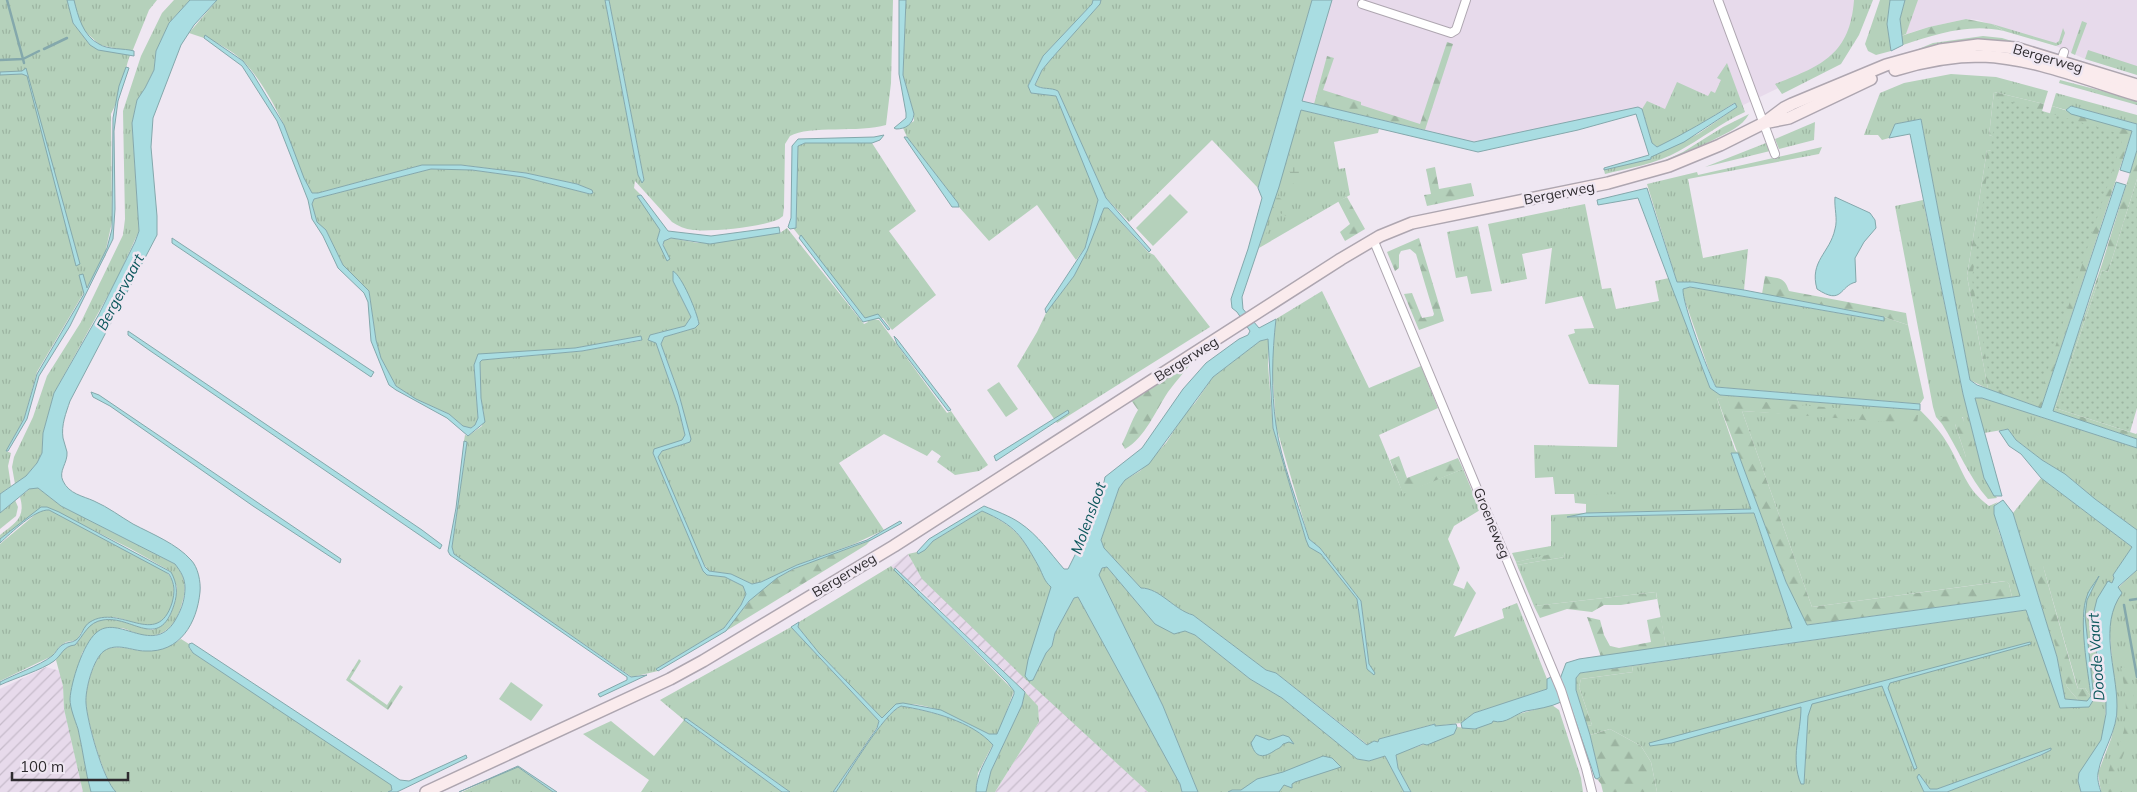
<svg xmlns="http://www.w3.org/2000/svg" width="2137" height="792" viewBox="0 0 2137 792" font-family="Mulish,sans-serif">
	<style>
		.built { fill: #e7daeb }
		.industrial { fill: url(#industrial-furrows) }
		.grass { fill: url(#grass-tufts) }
		.forest { fill: url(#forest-firs) }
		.wetland { fill: url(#wetland-marsh) }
		.park { fill: url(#park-dots) }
		.garden { fill: #b5d1bb }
		.water { fill: #a9dde2; stroke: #84a8ac }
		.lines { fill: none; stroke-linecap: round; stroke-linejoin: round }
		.stream { stroke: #84a8ac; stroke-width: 2.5 }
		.minor-casing { stroke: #aea6b0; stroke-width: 10 }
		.secondary-casing { stroke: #aea6b0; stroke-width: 14 }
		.minor { stroke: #fff; stroke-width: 8 }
		.secondary { stroke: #faebed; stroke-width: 11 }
		.labels { text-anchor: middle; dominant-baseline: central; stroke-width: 5; stroke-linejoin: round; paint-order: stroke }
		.street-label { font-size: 14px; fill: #2e2b2f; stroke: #efe7f2 }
		.water-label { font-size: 15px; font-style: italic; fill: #0d585d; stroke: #efe7f2 }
	</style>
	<defs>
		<pattern id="industrial-furrows" width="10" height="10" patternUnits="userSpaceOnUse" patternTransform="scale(1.25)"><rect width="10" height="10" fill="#e7daeb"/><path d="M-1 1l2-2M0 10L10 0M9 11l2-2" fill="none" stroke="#c6bbca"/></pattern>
		<pattern id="grass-tufts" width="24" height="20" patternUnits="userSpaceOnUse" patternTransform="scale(1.25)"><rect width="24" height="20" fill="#b5d1bb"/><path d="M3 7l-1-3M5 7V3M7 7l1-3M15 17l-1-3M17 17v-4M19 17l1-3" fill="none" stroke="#9cb4a1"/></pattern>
		<pattern id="forest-firs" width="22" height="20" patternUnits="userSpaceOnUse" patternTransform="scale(1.25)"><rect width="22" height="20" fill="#b5d1bb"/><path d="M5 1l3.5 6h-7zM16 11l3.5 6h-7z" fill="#9cb4a1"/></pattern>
		<pattern id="wetland-marsh" width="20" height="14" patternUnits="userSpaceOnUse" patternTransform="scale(1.25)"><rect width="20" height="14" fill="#b5d1bb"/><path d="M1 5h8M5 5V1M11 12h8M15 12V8" fill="none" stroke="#9cb4a1"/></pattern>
		<pattern id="park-dots" width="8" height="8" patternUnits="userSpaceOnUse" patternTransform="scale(1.25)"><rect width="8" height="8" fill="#b5d1bb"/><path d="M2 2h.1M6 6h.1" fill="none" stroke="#9cb4a1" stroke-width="1.8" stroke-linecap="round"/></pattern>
	</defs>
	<rect width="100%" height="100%" fill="#efe7f2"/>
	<g class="built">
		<path d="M 1323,0 L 1863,0 L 1851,40 L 1822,67 L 1702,125 L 1637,111 L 1477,148 L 1292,105 Z"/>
		<path d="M 1917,0 L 2137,0 L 2137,70 L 2085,59 L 2056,46 L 1978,20 L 1966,19 L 1929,27 L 1906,34 Z"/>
	</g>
	<g class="industrial">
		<path d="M 908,554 L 914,565 L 1023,676 L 1148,792 L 995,792 L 1039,722 L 1038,706 L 920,590 L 891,566 Z"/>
		<path d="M 46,667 L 60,671 L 63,686 L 64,709 L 83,792 L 0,792 L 0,689 Z"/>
	</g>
	<g class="grass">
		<path d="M 0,0 L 67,0 L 73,23 L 90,45 L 130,55 C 123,75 121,96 111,114 L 112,222 L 106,249 L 106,255 L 37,372 L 24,419 L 6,451 L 11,453 L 8,466 L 11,486 L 0,494 Z"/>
		<path d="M 72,0 L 157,0 L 149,10 L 132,52 L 100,45 L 81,28 Z"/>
		<path d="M 174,0 L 190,0 L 169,23 L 156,51 L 154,70 L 145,88 L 137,100 L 132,123 L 139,231 L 117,279 L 54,393 L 43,433 L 42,453 L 37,463 L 26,476 L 15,484 L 12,467 L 14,457 L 33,417 L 47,376 L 81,322 L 123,235 L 125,219 L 123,111 L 141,56 L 162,13 Z"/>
		<path d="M 217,0 L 605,0 L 638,175 L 644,180 L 609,0 L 893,0 L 891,83 L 886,125 C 860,133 809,125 790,136 L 785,144 L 784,207 L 783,216 L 779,219 C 762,227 712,232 693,230 C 685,229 678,226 672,222 L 635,181 L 634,188 L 641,195 L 638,195 L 660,230 L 657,240 L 664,248 L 664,241 L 671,238 L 698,243 L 780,233 L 787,228 L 864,324 L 868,322 L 793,228 L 796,228 L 798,146 L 805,143 L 872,143 L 916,211 L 889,231 L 936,295 L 892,330 L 883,318 L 873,320 L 879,320 L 947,413 L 951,411 L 988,465 L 979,471 L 955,475 L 937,462 L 941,456 L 932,450 L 927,456 L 884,434 L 839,463 L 884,530 L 854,544 L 797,565 L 761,582 L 752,584 L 731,574 L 709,571 L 702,562 L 658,457 L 662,451 L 690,442 L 678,391 L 661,344 L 664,337 L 695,328 L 699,324 L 673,281 L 691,317 L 685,326 L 650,335 L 648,339 L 656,343 L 678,406 L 685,435 L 683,440 L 653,453 L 703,571 L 707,575 L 725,577 L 743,586 L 746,594 L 741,605 L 724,628 L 656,669 L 658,671 L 632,677 L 464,562 L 454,554 L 452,547 L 467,442 L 464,441 L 465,435 L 468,436 L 482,426 L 484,415 L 481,398 L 480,362 L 482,360 L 582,351 L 639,341 L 642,340 L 641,336 L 575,348 L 478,355 L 474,365 L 478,418 L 475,425 L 471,428 L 463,426 L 449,414 L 416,399 L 396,386 L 381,358 L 376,340 L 369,291 L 343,265 L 326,230 L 317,223 L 312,204 L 314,199 L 431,169 L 472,170 L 523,177 L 590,194 L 592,190 L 577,184 L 526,173 L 462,165 L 422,165 L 318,193 L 312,193 C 298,180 291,141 283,123 C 273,102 259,77 243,61 C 233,51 218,44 205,36 L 204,38 L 189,33 Z"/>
		<path d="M 906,0 L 1093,0 L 1092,4 L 1043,56 L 1028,86 L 1031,93 L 1056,96 L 1097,193 L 1098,200 L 1085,248 L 1076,260 L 1037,205 L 989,241 L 959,207 L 958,203 L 907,137 L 903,128 L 914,121 L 914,114 L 903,75 Z"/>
		<path d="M 1101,0 L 1312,0 L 1258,188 L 1212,140 L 1129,222 L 1106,198 L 1058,91 L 1035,86 L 1042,70 L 1052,58 L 1100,4 Z"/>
		<path d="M 1854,0 L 1873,0 L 1859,35 L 1841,64 L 1782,94 L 1775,84 C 1821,66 1850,55 1854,0 Z"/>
		<path d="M 1880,0 L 1890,0 L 1887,24 L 1891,51 L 1876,55 L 1868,51 L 1865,44 Z"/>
		<path d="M 1905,0 L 1918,0 L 1906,34 L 1901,36 L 1900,19 Z"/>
		<path d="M 2082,21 L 2087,23 L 2075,55 L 2071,53 Z"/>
		<path d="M 1992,24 L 2056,43 L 2059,41 L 2063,28 L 2065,33 L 2061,44 L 2056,46 L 2004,31 Z"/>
		<path d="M 1983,36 L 2002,38 L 2045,51 L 1899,57 L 1933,43 Z"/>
		<path d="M 2088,50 L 2137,66 L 2137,75 L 2085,59 Z"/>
		<path d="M 1727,63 L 1745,112 C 1721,123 1701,139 1679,151 C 1656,164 1629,168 1605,174 L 1604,170 L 1650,159 L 1650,157 L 1698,134 L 1737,107 L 1734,103 C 1709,119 1684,134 1657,147 L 1652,143 L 1642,109 L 1647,101 L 1665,109 L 1677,82 L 1708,96 L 1711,91 L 1715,93 L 1721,80 L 1717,78 Z"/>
		<path d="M 1951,74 L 1996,77 L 2048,91 L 2044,104 L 1994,92 L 1989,135 L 1998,138 L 1994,151 L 1987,150 L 1967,276 L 1988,389 L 1970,380 L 1921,119 L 1895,124 L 1889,138 L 1882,140 L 1878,135 L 1864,135 L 1880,93 L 1904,83 Z"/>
		<path d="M 2060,80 L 2137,100 L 2137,105 L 2059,83 Z"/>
		<path d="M 2056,93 L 2137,115 L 2137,124 L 2071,106 L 2066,110 L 2052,106 Z"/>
		<path d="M 1301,110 L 1379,129 L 1378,133 L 1334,142 L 1339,169 L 1345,168 L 1350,195 L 1259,248 Z"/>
		<path d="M 1749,114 C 1742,127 1728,132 1715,139 C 1681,157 1647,169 1609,178 L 1607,177 L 1659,163 L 1683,152 L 1723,127 Z"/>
		<path d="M 1815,122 L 1814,140 L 1779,149 L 1775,139 Z"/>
		<path d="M 1766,143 L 1770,151 L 1705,167 Z"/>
		<path d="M 1822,147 L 1819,154 L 1688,179 L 1703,258 L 1748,249 L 1744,290 L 1693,282 L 1677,282 L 1647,184 L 1697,172 L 1698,175 Z"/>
		<path d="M 1923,200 L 1963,394 L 1984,478 L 1997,498 L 1988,499 C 1969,478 1958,448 1942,424 L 1955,424 L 1966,457 L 1963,417 L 1936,417 L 1933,407 L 1895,206 Z"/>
		<path d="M 1585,204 L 1602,289 L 1611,288 L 1616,309 L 1659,301 L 1655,281 L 1669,278 L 1710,388 L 1720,395 L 1920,410 C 1930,420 1942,433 1949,446 C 1963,470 1965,488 1989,506 L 1998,502 L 1994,506 L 1998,529 L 2021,596 L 2012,597 L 2009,584 L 2005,581 L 1812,607 L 1742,411 L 1825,416 L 1717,398 L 1735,450 L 1738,453 L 1731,453 L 1751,509 L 1586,513 L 1572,517 L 1754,513 L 1792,628 L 1666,647 L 1656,592 L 1534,606 L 1517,565 L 1565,557 L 1564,552 L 1516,562 L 1512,553 L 1551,546 L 1551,515 L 1586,513 L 1586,504 L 1575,503 L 1574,494 L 1555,494 L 1553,477 L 1535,478 L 1534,445 L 1617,447 L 1619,385 L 1589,384 L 1568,335 L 1575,333 L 1574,329 L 1594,328 L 1582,296 L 1545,304 L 1552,248 L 1522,254 L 1527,279 L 1501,284 L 1488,224 Z"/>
		<path d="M 1104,208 L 1108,208 L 1148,252 L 1154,255 L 1210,327 L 1057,423 L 1017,366 L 1037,332 L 1046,313 L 1074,276 Z"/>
		<path d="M 1478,226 L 1492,291 L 1471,294 L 1467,276 L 1456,278 L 1447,232 Z"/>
		<path d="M 1690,287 L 1883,321 L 1884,317 L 1908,325 L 1924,398 L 1920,404 L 1716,387 L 1711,376 L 1683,295 L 1683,289 Z"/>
		<path d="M 1322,291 L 1369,388 L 1421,366 L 1438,408 L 1379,435 L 1403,493 L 1463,469 L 1480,510 L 1454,526 L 1448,539 L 1460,568 L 1453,585 L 1464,589 L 1467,581 L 1476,593 L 1454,637 L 1504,618 L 1502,609 L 1517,603 L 1547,679 L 1547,689 L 1474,713 L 1461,723 L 1435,726 L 1434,724 L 1379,739 L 1379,742 L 1374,741 L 1368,745 L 1276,673 L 1266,670 L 1193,615 C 1174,610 1160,588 1141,588 L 1104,548 L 1101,540 L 1103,534 L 1119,488 L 1125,480 L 1140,471 L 1166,443 L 1186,412 L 1195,403 L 1213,377 L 1260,341 L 1268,339 L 1269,340 L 1268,365 L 1273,428 L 1306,540 L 1309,546 L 1321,554 L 1357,599 L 1367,669 L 1374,674 L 1369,664 L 1361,601 L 1320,548 L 1309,539 L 1276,426 L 1272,365 L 1276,319 Z"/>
		<path d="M 1975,398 L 1982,398 L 2137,448 L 2137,530 L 2095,499 L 2065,474 L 2042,460 L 2016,440 L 2008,429 L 1984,433 Z"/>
		<path d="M 2041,478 L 2132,547 L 2113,575 L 2114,579 L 2093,615 L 2095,645 L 2106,702 L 2105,728 L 2101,740 L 2078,781 L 2081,792 L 1947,792 L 2042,755 L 2051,749 L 1937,789 L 1930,789 L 1921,777 L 1922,788 L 1924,792 L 1657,792 L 1651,762 L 1641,746 L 1610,729 L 1590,735 L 1587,726 L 1592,725 L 1579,687 L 1581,679 L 1633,672 L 1632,666 L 2026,610 L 2060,707 L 2094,699 L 2085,616 L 2087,594 L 2084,625 L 2091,697 L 2085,688 L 2078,689 L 2043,566 L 2067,687 L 2079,701 L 2065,699 L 2057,657 L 2013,513 Z"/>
		<path d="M 32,487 L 38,488 L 61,506 L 175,564 C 185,576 187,588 182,603 C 177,623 165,639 142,635 C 135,634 127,628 120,628 C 112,628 102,633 94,635 L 82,653 L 70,701 L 78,729 L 91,792 L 83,792 L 64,709 L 63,686 L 56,660 C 60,652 65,646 75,645 C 80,640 84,632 89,626 C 107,609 134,628 153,630 L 169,618 L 175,603 L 177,587 L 170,571 L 131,549 L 47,507 L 41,508 L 0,539 L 0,535 C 15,523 26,518 20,497 Z"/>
		<path d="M 15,500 L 18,507 L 16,516 L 0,529 L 0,513 Z"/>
		<path d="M 44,510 L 49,510 L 156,566 C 161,569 168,572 171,578 C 178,591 172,620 156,624 C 140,629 126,617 110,617 C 107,617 102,619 99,621 C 85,626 84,627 77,640 L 66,642 L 60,646 L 52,656 L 0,681 L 0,544 L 37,513 Z"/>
		<path d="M 982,511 C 1016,527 1021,535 1039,567 C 1043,575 1044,580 1051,587 L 1033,680 L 1046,652 L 1052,646 L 1055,633 L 1074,598 L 1078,597 L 1180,784 L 1182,792 L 1148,792 L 1022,676 L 922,579 L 908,554 L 917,552 L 918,554 L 933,541 Z"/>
		<path d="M 891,566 L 1014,691 L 998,734 L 989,734 C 964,722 934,703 905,704 C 896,704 888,712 882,718 L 819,653 L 798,627 L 799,622 Z"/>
		<path d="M 1107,567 L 1155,624 L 1185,631 L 1195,635 L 1250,679 L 1282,698 L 1357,759 L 1369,761 L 1385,756 L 1404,792 L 1198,792 L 1163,706 L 1099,575 L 1102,568 Z"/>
		<path d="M 2137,570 L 2137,792 L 2101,792 L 2098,773 L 2111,739 L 2117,716 L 2109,625 C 2111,612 2116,601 2118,588 Z"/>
		<path d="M 791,627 L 879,721 L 877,727 L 833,792 L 790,792 L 686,718 L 685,721 L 782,792 L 641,792 L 649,780 L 583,734 L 611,721 L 654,756 L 684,720 L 660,700 Z"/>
		<path d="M 181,639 L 189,644 L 189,648 L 193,653 L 385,780 L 392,785 L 392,790 L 388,792 L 116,792 C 104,781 87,720 86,703 C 85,690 94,657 105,650 C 118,643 133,651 146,651 C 160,651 170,647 181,639 Z"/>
		<path d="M 1025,692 L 1038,706 L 1039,722 L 995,792 L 986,792 L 991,771 L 1022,705 Z"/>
		<path d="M 1552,705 L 1559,710 L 1581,778 L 1583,792 L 1411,792 L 1398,768 L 1396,754 L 1454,734 L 1457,727 L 1475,729 L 1493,721 Z"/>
		<path d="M 901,706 C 933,712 969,720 993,744 L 978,773 L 976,792 L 836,792 C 848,774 884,713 901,706 Z"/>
		<path d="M 518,767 L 553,792 L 462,792 L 514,768 Z"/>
	</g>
	<g class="forest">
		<path d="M 1966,19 L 1992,24 L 2004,31 C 1969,23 1937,34 1903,45 L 1901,36 L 1929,27 Z"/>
		<path d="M 1447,42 L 1453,44 L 1425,130 L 1314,104 L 1327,56 L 1334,58 L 1323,90 L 1361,102 L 1361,105 L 1420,124 Z"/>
		<path d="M 1994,92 L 2044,104 L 2041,115 L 1998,138 L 1989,135 Z"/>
		<path d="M 2052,106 L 2132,131 L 2041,408 L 1988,389 L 1967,276 L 1987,150 L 1994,151 L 2048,120 Z"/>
		<path d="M 2137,150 L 2137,179 L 2108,272 L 2102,270 L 2055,408 L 2136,434 L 2137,433 L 2137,439 L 2052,411 L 2102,264 Z"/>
		<path d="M 1435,167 L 1439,189 L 1471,183 L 1474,196 L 1427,206 L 1424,195 L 1431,194 L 1426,169 Z"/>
		<path d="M 1347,197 L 1365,229 L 1345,241 L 1340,232 L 1350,224 L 1338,201 Z"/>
		<path d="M 1419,238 L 1444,321 L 1419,330 L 1404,294 L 1412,293 L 1422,318 L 1433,316 L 1434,314 L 1416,254 L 1410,249 L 1401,251 L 1399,255 L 1399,268 L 1395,271 L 1387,252 Z"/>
		<path d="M 1765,276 C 1779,279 1784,276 1789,291 L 1906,313 L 1908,325 L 1884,317 L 1762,294 Z"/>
		<path d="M 1193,361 C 1185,371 1176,381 1168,392 C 1156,410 1145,438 1125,449 L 1122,444 C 1128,433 1131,421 1138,410 L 1131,400 Z"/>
		<path d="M 1717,398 L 1918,415 L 1917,424 L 1742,411 L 1812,607 L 2006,581 L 2009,584 L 2012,597 L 1806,625 L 1786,582 Z"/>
		<path d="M 1962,416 L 1975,455 L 1966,457 L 1955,424 L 1942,424 L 1936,417 Z"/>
		<path d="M 1399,456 L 1407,478 L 1458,458 L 1463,469 L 1403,494 L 1390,460 Z"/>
		<path d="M 871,540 L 866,545 L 726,631 C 737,617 748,600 763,588 C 794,563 835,555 871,540 Z"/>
		<path d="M 1564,551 L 1565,557 L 1517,565 L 1516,562 Z"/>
		<path d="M 2033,565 L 2043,566 L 2075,680 L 2078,689 L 2085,688 L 2091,697 L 2088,701 L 2079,701 L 2067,687 Z"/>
		<path d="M 1656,592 L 1657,599 L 1621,605 L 1604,605 L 1592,612 L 1567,609 L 1540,618 L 1534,606 Z"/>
		<path d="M 1587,617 L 1600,620 L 1604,635 L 1610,646 L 1619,648 L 1651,642 L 1647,620 L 1661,617 L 1666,647 L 1601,657 Z"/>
		<path d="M 359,659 L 361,661 L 350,679 L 387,705 L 400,685 L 403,687 L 388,710 L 346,680 Z"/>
		<path d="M 1632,666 L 1633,672 L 1581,679 L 1579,687 L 1592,725 L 1587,726 L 1576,690 L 1576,678 L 1580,673 Z"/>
		<path d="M 2129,666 C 2136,697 2135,717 2126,747 C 2122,762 2111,776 2114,792 L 2108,792 C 2103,769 2119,751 2124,730 C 2128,708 2125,689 2121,668 Z"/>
		<path d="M 1610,729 L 1641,746 L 1651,762 L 1657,792 L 1603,792 L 1601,784 L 1597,779 L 1600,777 L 1590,735 Z"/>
	</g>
	<g class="wetland">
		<path d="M 1291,147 L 1289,160 L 1301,173 L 1301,186 L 1291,183 L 1290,172 L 1286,170 L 1282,176 Z"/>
		<path d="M 1281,181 L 1278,196 L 1288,206 L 1288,212 L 1286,216 L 1280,213 L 1271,218 L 1266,235 L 1262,240 Z"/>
	</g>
	<g class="park">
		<path d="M 1998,98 L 2124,135 L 2037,403 L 1991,387 L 1972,279 Z"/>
		<path d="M 2137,179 L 2137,408 L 2130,432 L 2055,408 L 2102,270 L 2108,272 Z"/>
	</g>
	<g class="garden">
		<path d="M 1170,194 L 1188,212 L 1153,246 L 1136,228 Z"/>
		<path d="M 999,382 L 1018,409 L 1006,417 L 987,390 Z"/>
		<path d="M 1619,494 L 1619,510 L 1587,511 L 1586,495 Z"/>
		<path d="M 511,682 L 543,705 L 531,721 L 499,699 Z"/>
	</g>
	<g class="water">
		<path d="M 67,0 L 74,0 C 78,16 83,36 99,44 C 108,50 124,48 134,51 L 134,56 L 98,50 L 90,45 L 73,23 Z"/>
		<path d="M 190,0 L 217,0 L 194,25 L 181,45 L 153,118 L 151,147 L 157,216 L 157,235 L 70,401 C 66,413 61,425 63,438 C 64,443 66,447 67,452 C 68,463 58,471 63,481 C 69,494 83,496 94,501 C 108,507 121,517 133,524 C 152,534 177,544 191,560 C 198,567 201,582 200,592 C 197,623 180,653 145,651 C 132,651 117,642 104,651 C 93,659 85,690 86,703 C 87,721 103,780 116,792 L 91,792 C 85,771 83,750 78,729 C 75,720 70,708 70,699 C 71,682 83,644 96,633 C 118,612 155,660 177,617 C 182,608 185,598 185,588 C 185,578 181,572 175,564 L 61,506 L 38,488 L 29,489 L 0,513 L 0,494 L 26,476 L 37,463 L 42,453 L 43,433 L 54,393 L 99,314 L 135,242 L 139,231 L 132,123 L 137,100 L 145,88 L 154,70 L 156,51 L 169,23 Z"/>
		<path d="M 605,0 L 609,0 L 644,180 L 642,183 L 638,175 Z"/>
		<path d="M 899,0 L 906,0 L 903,75 L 914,114 C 913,124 906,129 896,129 L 894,128 L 906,118 L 906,113 L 899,74 Z"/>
		<path d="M 1093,0 L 1101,0 L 1100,4 L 1052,58 L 1042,70 L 1035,85 C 1042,90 1051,87 1058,91 L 1106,198 L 1151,250 L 1149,252 L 1108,208 L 1104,208 L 1087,251 L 1074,276 L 1046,313 L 1045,309 L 1085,248 L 1098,200 L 1056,96 L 1031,93 L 1028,86 L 1043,56 L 1092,4 Z"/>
		<path d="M 1312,0 L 1332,0 L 1302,101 L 1474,142 L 1638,107 L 1642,109 L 1652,143 L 1657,147 C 1684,134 1709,119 1735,103 L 1737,107 L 1684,142 L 1651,157 L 1651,159 L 1604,170 L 1604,168 L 1649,155 L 1636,114 L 1578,130 L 1478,152 L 1301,110 L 1279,187 L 1242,297 L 1243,309 L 1259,328 L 1276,319 C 1272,354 1271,390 1276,425 C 1281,461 1298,504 1309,539 L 1320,548 L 1361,601 L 1369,664 L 1375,673 L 1374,675 L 1367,669 L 1357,599 L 1321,554 L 1309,547 L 1306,540 L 1273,428 L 1268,339 L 1260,341 L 1213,377 L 1149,464 L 1125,480 L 1119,488 L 1101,540 L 1104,548 L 1141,588 C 1160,588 1174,610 1193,615 L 1266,670 L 1276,673 L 1367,745 L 1374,741 L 1378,742 L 1379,739 L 1435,724 L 1435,726 L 1456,724 L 1457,727 L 1454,734 L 1427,745 L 1423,744 L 1396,755 L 1398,768 L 1411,792 L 1404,792 L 1385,756 L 1369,761 L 1357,759 L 1282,698 L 1250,679 L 1195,635 L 1185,631 L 1174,634 L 1155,624 L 1107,567 L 1102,568 L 1099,575 L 1163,706 L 1198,792 L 1182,792 L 1180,784 L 1078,597 L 1074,598 L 1055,633 L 1052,646 L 1046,653 L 1033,680 L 1029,681 L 1025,676 L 1028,660 L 1051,587 C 1044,581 1043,575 1039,567 C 1021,535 1016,526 982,511 L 933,541 L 925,550 L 918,554 L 917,552 L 929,539 L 984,506 C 996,511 1010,516 1020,523 C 1038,535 1050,553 1064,569 L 1068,569 L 1099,507 L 1105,477 L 1142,448 L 1183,389 L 1206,363 L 1239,339 L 1248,335 L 1250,331 L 1237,312 L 1232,308 L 1231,299 L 1248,249 L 1262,198 L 1258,188 Z"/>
		<path d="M 1890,0 L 1905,0 L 1900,19 L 1903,45 L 1891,51 L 1887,24 Z"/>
		<path d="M 205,35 L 243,61 L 253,74 L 284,125 L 304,178 L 312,193 L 318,193 L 422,165 L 461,165 L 526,173 L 577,184 L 592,190 L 593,193 L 590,194 L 523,177 L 472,170 L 431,169 L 314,199 L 312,204 L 317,222 L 326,230 L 343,265 L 369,291 L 376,340 L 381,358 L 396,386 L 416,399 L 449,414 L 463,426 L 471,428 L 475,425 L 478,418 L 474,365 L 478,354 L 575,348 L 641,336 L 642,340 L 582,351 L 482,360 L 480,362 L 481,398 L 485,422 L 468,436 L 447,418 L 396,390 L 389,385 L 386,378 L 371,341 L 368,302 L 364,293 L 338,268 L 323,236 L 312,219 L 308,200 L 277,121 L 242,66 L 204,38 Z"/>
		<path d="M 126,67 L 129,68 L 118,101 L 114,131 L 115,209 L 113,239 L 70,326 L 39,376 L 27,419 L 8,451 L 6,451 L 24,419 L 37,374 L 84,294 L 79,275 L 83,274 L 87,288 L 107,248 L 112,229 L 113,118 L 119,86 Z"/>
		<path d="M 26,68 L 80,264 L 76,266 L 27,76 L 22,74 L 0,75 L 0,72 L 22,71 Z"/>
		<path d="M 2071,106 L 2137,124 L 2137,150 L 2130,173 L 2120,170 L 2132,131 L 2071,114 L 2066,110 Z"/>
		<path d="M 1921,119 L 1970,380 L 1977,385 L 2041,408 L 2116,182 L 2126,185 L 2053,411 L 2137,439 L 2137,448 L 1982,398 L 1975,398 L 2002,496 L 1994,496 L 1984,478 L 1963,394 L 1910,134 L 1889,138 L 1895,124 Z"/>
		<path d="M 884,135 L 880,140 L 872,143 L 805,143 L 798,146 L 796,228 L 790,229 L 788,227 L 791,218 L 792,146 L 798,139 L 874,137 Z"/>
		<path d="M 904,137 L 907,137 L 958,203 L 959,207 L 952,207 Z"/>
		<path d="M 1647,188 L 1677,282 L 1693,282 L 1744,290 L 1884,317 L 1884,321 L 1690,287 L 1683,289 C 1682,303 1708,372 1716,387 L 1920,404 L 1920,410 L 1720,395 L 1710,388 L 1638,198 L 1598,205 L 1597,200 Z"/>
		<path d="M 641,195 L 668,231 L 711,236 L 779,227 L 780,233 L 710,244 L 671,238 L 664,241 L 663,245 L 670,259 L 667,261 L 657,240 L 660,230 L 639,199 L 637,196 Z"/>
		<path d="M 1835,197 L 1870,213 L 1875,220 L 1876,228 L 1864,242 L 1855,258 L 1856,282 C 1839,286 1843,306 1817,289 C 1809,261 1830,253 1835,229 C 1838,219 1834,208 1835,197 Z"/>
		<path d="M 801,235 L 865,318 L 878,314 L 890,329 L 888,330 L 879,318 L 863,322 L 799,238 Z"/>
		<path d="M 172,238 L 372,371 L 374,372 L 371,377 L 172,243 Z"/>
		<path d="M 673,271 C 682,276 697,312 699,324 L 695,328 L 664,337 L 661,344 L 678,391 L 691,439 L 690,442 L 662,451 L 658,457 L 705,567 L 709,571 L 731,574 L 752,584 L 761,582 L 797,565 L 867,540 L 900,521 L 902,523 L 871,540 L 793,569 L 777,578 L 749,601 L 726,631 L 658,671 L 656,669 L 724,628 L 741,605 L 746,594 L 743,586 L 725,577 L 707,575 L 703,571 L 653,453 L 654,449 L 682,440 L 685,435 L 678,406 L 656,343 L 648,340 L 650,335 L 685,326 L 691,317 L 673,281 Z"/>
		<path d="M 128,331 L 422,530 L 442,545 L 440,549 L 149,350 L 128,335 Z"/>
		<path d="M 894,336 L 897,339 L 951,410 L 948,411 L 897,344 Z"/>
		<path d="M 91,392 L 99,395 L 341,559 L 340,563 L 253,506 L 110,406 L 93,397 Z"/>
		<path d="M 1068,410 L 1069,413 L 996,461 L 994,456 Z"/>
		<path d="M 2008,429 L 2016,440 L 2042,460 L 2065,474 L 2095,499 L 2137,530 L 2137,570 L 2118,587 L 2122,593 C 2098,626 2117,669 2117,706 C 2118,731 2102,750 2098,773 C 2097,779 2099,786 2101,792 L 2081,792 L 2078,781 L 2079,773 L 2101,740 L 2106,714 L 2106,702 L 2095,645 L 2093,615 L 2097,599 L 2108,581 L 2112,583 L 2114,578 L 2113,575 L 2132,547 L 2041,478 L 2021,454 L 2009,446 L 1999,431 Z"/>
		<path d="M 464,441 L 467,442 L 452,547 L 454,554 L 631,677 L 647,675 L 600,697 L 598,694 L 627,680 L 627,677 L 450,555 L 448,551 L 456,508 Z"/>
		<path d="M 1731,453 L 1738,453 L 1786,582 L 1807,625 L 2020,596 L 1994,514 L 1994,506 L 2003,500 L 2013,513 L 2057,657 L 2065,699 L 2087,701 L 2091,696 C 2088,672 2078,618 2087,596 C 2089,589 2095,583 2099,576 L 2087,600 L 2085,616 L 2094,699 L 2089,707 L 2060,708 L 2026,610 L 1580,673 L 1576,678 L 1576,690 L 1590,735 L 1600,777 L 1597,779 L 1595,778 L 1564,687 L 1559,695 L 1561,702 C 1551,707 1537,709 1526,711 C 1516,713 1506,725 1493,721 L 1492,723 L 1475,729 L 1462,728 L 1461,723 L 1474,713 L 1547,689 L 1547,679 L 1551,677 L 1553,682 L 1556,683 L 1560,679 L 1566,663 L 1579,659 L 1792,628 L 1754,513 L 1567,517 L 1586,513 L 1751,509 Z"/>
		<path d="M 41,507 L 47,507 L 59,512 L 171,572 C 177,583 178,593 174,605 C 159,652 132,615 103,620 C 88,622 84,635 75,645 C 63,646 62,655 54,661 C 42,670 15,678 0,685 L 0,682 C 15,674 39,666 52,656 C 56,653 57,648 62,645 C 66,642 72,643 76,640 C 82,636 83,626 90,622 C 120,603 157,650 172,603 C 175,592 175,584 169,574 L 49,510 C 35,509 11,533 0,543 L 0,539 Z"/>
		<path d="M 895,568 L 1025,692 L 1022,705 L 991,771 L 986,792 L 976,792 C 976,774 986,761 993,745 C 972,721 931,711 901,706 C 884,713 848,774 836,792 L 833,792 L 877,728 L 879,721 L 791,627 L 799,622 L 798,627 L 819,653 L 882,718 L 896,704 L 903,703 L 941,710 L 989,734 L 997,734 L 1014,694 L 1014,691 L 1007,682 L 894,570 Z"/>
		<path d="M 2030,642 L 2031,644 L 1890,683 L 1888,688 L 1917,768 L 1916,769 L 1914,769 L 1882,686 L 1812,704 L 1808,716 L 1804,784 L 1801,784 C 1790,758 1801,734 1801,707 L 1672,743 L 1650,746 L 1649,743 Z"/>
		<path d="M 192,643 L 400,780 L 409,781 L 466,755 L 467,758 L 397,792 L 388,792 L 392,790 L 391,785 L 193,653 L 189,647 L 189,644 Z"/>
		<path d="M 686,718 L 790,792 L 782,792 L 684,720 Z"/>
		<path d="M 1256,735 L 1269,740 L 1283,735 L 1289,737 L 1294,744 L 1289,742 L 1283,744 C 1280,749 1278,748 1274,751 C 1262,759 1255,757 1251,743 Z"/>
		<path d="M 2051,748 L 2051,750 L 2041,755 L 1947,792 L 1924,792 L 1917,777 L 1919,774 L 1930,789 L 1937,789 Z"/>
		<path d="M 1323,756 L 1332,758 L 1341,767 L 1295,782 L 1292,784 L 1292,788 L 1284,785 L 1279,792 L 1228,792 L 1232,790 L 1241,790 L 1257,779 L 1283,772 Z"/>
		<path d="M 518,766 L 557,792 L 553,792 L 518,767 L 459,792 Z"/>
	</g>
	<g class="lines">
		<g class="stream">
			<path d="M 44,49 L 67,38"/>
			<path d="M 0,60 L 23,59 L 7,0"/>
			<path d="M 24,63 L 23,59 L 39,51"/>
			<path d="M 2130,600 L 2137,599"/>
			<path d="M 2124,605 L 2137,677"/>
		</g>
		<defs>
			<g id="minor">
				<path d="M 1718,0 L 1775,154"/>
				<path d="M 1362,4 L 1451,33 L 1456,30 L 1466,0"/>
				<path d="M 2060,64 L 2064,52"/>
				<path d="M 1373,239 L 1561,690 L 1586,768 L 1592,792"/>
			</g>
			<g id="secondary">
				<path d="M 1895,70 C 1924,61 1952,56 1982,56 C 2034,58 2087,80 2137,95"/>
				<path d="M 1769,122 L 1789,118 L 1871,79"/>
				<path d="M 426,792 L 670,679 L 703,661 L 894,546 L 1341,259 L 1380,236 L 1412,223 L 1608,183 L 1669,166 L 1720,145 L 1764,123 L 1784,108 L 1792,104 L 1886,65 L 1940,50 L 1978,45 L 2016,48 L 2137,85"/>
			</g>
		</defs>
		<use href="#minor" class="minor-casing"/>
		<use href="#secondary" class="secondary-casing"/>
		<use href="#minor" class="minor"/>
		<use href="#secondary" class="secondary"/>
	</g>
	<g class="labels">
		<g class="street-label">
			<text transform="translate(2048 58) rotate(16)">Bergerweg</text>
			<text transform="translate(1559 193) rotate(-11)">Bergerweg</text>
			<text transform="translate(1186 359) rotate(-32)">Bergerweg</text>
			<text transform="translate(1492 523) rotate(68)">Groeneweg</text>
			<text transform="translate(844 575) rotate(-31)">Bergerweg</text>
		</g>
		<g class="water-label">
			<text transform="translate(120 292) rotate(-62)">Bergervaart</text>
			<text transform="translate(1088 518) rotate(-70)">Molensloot</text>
			<text transform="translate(2096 657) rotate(-94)">Doode Vaart</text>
		</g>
	</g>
	<path d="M12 772v8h116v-8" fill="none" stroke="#2e2b2f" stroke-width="2.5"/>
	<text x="20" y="772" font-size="15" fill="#2e2b2f" stroke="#efe7f2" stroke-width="4" paint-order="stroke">100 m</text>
</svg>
